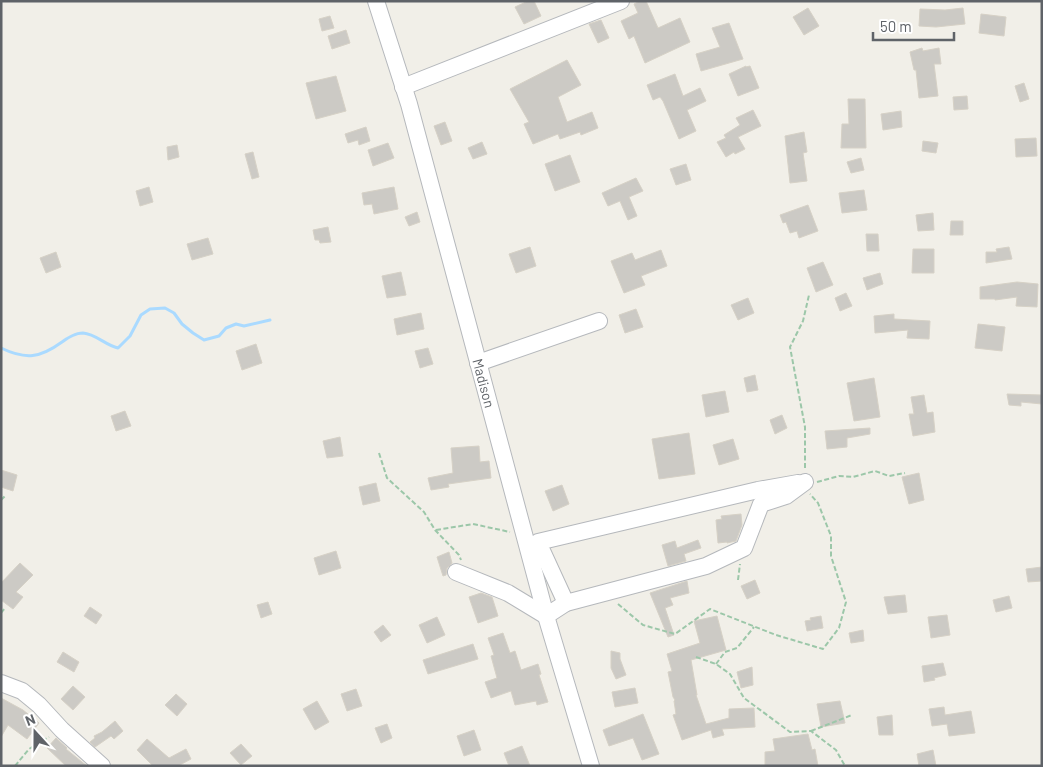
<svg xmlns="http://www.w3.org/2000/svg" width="1043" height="767" viewBox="0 0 1043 767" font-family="Barlow,sans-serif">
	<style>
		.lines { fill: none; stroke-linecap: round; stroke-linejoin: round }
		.stream { stroke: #aadaff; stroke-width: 3 }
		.building { fill: #cccac5; stroke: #d6d1c6 }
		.minor-casing { stroke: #b5b8bc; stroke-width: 18 }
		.path { stroke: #9cc7a9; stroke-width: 2; stroke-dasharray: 5 2.5; stroke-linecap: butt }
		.minor { stroke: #fff; stroke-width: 16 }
		.labels { text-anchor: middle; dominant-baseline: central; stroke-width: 4.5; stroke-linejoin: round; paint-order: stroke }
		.street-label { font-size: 14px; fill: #5f6368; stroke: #fff }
	</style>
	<rect width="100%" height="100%" fill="#f1efe8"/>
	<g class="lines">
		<path class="stream" d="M 1,348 C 26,360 40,358 62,342 C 67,338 76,333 83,333 C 96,334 105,345 118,348 L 130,336 L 141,315 L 150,309 L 165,308 L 174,313 L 182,324 L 193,333 L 204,340 L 219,336 L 226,328 L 236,324 L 244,326 L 270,320"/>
	</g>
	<g class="building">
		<path d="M 528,1 L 534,1 L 541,16 L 524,24 L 515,7 Z"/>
		<path d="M 640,1 L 646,1 L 658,28 L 680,18 L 690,42 L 645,63 L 634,36 L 629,39 L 621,21 L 638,13 L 634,4 Z"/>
		<path d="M 808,8 L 819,26 L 804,35 L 793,17 Z"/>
		<path d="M 963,8 L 965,24 L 936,27 L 919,26 L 920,9 L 945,10 Z"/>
		<path d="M 981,14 L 1006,17 L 1004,36 L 979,33 Z"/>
		<path d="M 330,16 L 334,28 L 322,31 L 319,19 Z"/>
		<path d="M 601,20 L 609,38 L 598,43 L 589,24 Z"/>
		<path d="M 729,23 L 743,59 L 701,71 L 696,54 L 720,47 L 712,28 Z"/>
		<path d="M 346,30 L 350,43 L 332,49 L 328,36 Z"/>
		<path d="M 922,48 L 923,51 L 939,48 L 941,64 L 934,64 L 938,96 L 919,98 L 916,70 L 914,70 L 910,52 Z"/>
		<path d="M 567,60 L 581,85 L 558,97 L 567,122 L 592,112 L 598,128 L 581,135 L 580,132 L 560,139 L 558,134 L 533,144 L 524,124 L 529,122 L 510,89 Z"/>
		<path d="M 746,66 L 746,67 L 750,66 L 759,88 L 738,96 L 729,74 Z"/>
		<path d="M 675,74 L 683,96 L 700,88 L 706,101 L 687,110 L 696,131 L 679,139 L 663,101 L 660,97 L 653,100 L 647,85 Z"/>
		<path d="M 336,76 L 346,111 L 316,119 L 306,83 Z"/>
		<path d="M 1024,83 L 1029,99 L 1020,102 L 1015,86 Z"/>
		<path d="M 967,96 L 968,109 L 954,110 L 953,97 Z"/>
		<path d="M 848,99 L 865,99 L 866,148 L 841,148 L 842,124 L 849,124 Z"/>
		<path d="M 753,110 L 761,126 L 738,137 L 745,149 L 735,154 L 734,152 L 726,157 L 717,142 L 726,138 L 724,135 L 740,125 L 736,118 Z"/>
		<path d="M 901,111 L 902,127 L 883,130 L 881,114 Z"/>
		<path d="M 445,122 L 452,141 L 441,145 L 434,126 Z"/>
		<path d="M 366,127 L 370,141 L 359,145 L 358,140 L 348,143 L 345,134 Z"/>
		<path d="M 804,132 L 807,152 L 803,153 L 807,181 L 790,183 L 785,136 Z"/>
		<path d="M 1036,138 L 1037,156 L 1016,157 L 1015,139 Z"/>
		<path d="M 923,141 L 938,143 L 936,153 L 922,151 Z"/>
		<path d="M 482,142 L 487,154 L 473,159 L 468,148 Z"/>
		<path d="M 388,143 L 394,158 L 373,166 L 368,150 Z"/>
		<path d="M 177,145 L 179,157 L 168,160 L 167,147 Z"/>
		<path d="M 253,152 L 259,177 L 252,179 L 245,154 Z"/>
		<path d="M 570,155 L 580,182 L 555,191 L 545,164 Z"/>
		<path d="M 861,158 L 864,170 L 851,173 L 847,162 Z"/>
		<path d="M 686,164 L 691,180 L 676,185 L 670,169 Z"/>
		<path d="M 636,178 L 643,191 L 629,197 L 637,216 L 628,220 L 620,201 L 608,206 L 602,193 Z"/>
		<path d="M 149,187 L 153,202 L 140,206 L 136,191 Z"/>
		<path d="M 394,187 L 398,209 L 374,214 L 372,204 L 364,205 L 362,193 Z"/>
		<path d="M 864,190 L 867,210 L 842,213 L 839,193 Z"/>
		<path d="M 808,205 L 818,231 L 799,238 L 797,231 L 790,233 L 786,222 L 783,223 L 780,215 Z"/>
		<path d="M 417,212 L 420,222 L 409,226 L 405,217 Z"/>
		<path d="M 933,213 L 934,230 L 918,231 L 916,215 Z"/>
		<path d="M 951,221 L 963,221 L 963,235 L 950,235 Z"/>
		<path d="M 328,227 L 331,242 L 320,243 L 319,240 L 315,240 L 313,230 Z"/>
		<path d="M 866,234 L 878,234 L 879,251 L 867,251 Z"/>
		<path d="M 208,238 L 213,254 L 192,260 L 187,244 Z"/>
		<path d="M 530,247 L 536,266 L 516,273 L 509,254 Z"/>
		<path d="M 1009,247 L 1012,259 L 986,263 L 986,252 L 997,252 L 996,249 Z"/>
		<path d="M 913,249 L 934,249 L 934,273 L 912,273 Z"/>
		<path d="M 661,250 L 667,266 L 641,276 L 645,285 L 624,293 L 611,261 L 632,253 L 635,260 Z"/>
		<path d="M 56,252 L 61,267 L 46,273 L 40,258 Z"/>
		<path d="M 823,262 L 833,285 L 816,292 L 807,268 Z"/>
		<path d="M 401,272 L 406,295 L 387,298 L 382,276 Z"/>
		<path d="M 880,273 L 883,284 L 867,290 L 863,278 Z"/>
		<path d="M 1017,282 L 1038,284 L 1037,307 L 1016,306 L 1017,297 L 995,300 L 995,299 L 980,299 L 980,287 Z"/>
		<path d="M 846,293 L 852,306 L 840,311 L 835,298 Z"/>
		<path d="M 748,298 L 754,313 L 738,320 L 731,305 Z"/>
		<path d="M 636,309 L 643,327 L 625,333 L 619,315 Z"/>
		<path d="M 421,313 L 424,329 L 397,335 L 394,319 Z"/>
		<path d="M 894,314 L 894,319 L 930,321 L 929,339 L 907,338 L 908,330 L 875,333 L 874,316 Z"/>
		<path d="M 978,324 L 1005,327 L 1002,351 L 975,348 Z"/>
		<path d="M 256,344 L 262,363 L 242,370 L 236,351 Z"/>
		<path d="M 428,348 L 433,364 L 420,368 L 415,351 Z"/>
		<path d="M 755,375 L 758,390 L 747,392 L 744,378 Z"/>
		<path d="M 874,378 L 880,417 L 854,421 L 847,383 Z"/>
		<path d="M 725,391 L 729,412 L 706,417 L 702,395 Z"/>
		<path d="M 1007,394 L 1042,395 L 1042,404 L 1021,402 L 1021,406 L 1009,405 Z"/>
		<path d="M 924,395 L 927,413 L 933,412 L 935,432 L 913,436 L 909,414 L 914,414 L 911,397 Z"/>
		<path d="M 125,411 L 131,426 L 116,431 L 111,416 Z"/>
		<path d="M 782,415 L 787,428 L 775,434 L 770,420 Z"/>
		<path d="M 870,428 L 870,434 L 847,438 L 847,447 L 827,449 L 825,431 Z"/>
		<path d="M 689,433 L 695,474 L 659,479 L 652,439 Z"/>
		<path d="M 340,437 L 343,456 L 327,458 L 323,441 Z"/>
		<path d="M 733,439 L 739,459 L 719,465 L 713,445 Z"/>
		<path d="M 479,446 L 480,462 L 489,461 L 491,478 L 448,484 L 449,487 L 431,490 L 428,478 L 453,473 L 451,448 Z"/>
		<path d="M 1,470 L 17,475 L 13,491 L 1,487 Z"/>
		<path d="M 919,473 L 924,500 L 909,504 L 902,477 Z"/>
		<path d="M 376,483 L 380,501 L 363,505 L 359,487 Z"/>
		<path d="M 562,485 L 569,504 L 553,511 L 545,491 Z"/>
		<path d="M 741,514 L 742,525 L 736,541 L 727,543 L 727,542 L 718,543 L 716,520 L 722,519 L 721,516 Z"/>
		<path d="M 698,540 L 701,548 L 684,554 L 686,561 L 668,566 L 662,545 L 675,541 L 677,548 Z"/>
		<path d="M 336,551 L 341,568 L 319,575 L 314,558 Z"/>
		<path d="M 449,552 L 452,563 L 447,568 L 446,575 L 443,576 L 437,557 Z"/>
		<path d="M 20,563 L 33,575 L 16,592 L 23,597 L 13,609 L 1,600 L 1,583 Z"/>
		<path d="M 1042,567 L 1042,581 L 1028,582 L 1026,569 Z"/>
		<path d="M 755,580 L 760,593 L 747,599 L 741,586 Z"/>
		<path d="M 687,581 L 689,593 L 670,598 L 673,605 L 665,608 L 674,635 L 668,637 L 650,593 Z"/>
		<path d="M 481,593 L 492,597 L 498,616 L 478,623 L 469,597 Z"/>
		<path d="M 905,595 L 907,612 L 888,614 L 884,597 Z"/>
		<path d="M 1009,596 L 1012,608 L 996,612 L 993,600 Z"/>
		<path d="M 268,602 L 272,614 L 261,618 L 257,605 Z"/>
		<path d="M 90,607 L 102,615 L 96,624 L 84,616 Z"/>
		<path d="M 947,615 L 950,635 L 931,638 L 928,617 Z"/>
		<path d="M 717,616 L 726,650 L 691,660 L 697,695 L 696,695 L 706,724 L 729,718 L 729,709 L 754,708 L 755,727 L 722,729 L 724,735 L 713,738 L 711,730 L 682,740 L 673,715 L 676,714 L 674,701 L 675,700 L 673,697 L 668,672 L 672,671 L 667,654 L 700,643 L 694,621 Z"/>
		<path d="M 821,616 L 823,628 L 807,631 L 805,621 L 811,620 L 810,618 Z"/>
		<path d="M 437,617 L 445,635 L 427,643 L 419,625 Z"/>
		<path d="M 383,625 L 391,635 L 381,642 L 374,632 Z"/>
		<path d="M 863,630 L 864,641 L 851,643 L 849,633 Z"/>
		<path d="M 503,633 L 510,653 L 515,651 L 521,670 L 538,664 L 541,674 L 539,675 L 548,702 L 537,705 L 536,701 L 515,705 L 511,691 L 491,698 L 485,682 L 497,678 L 491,656 L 494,655 L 488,638 Z"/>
		<path d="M 473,644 L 478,659 L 428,674 L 423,660 Z"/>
		<path d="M 611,651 L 620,653 L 620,659 L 626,675 L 616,679 L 611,668 Z"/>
		<path d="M 63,652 L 79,662 L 74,672 L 57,662 Z"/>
		<path d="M 943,663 L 946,675 L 934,678 L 935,680 L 924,682 L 922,666 Z"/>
		<path d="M 752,667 L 753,685 L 741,688 L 737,672 Z"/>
		<path d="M 73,686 L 85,697 L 73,710 L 61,699 Z"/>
		<path d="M 635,688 L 638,703 L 615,707 L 612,692 Z"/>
		<path d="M 356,689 L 362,706 L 347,711 L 341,694 Z"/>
		<path d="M 176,694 L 187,704 L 177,716 L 165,705 Z"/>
		<path d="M 1,698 L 23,710 L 39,723 L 27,739 L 8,725 L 1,737 Z"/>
		<path d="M 317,701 L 329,722 L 315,730 L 303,709 Z"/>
		<path d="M 840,701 L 845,723 L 821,727 L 817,704 Z"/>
		<path d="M 944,707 L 945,715 L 971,711 L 975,733 L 949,736 L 947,724 L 932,726 L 929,709 Z"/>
		<path d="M 643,714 L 659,754 L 642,760 L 633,738 L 609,746 L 603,730 Z"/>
		<path d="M 892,715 L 893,735 L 879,735 L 877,717 Z"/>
		<path d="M 115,721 L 123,731 L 114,739 L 111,736 L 95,747 L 90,742 L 95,738 L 94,736 L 102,732 Z"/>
		<path d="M 387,724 L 392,738 L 381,743 L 375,728 Z"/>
		<path d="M 474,730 L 481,750 L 464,756 L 457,736 Z"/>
		<path d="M 808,734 L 812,750 L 815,749 L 818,766 L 765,766 L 765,752 L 775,751 L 773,739 Z"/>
		<path d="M 56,738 L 67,748 L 66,749 L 87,766 L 66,766 L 47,748 Z"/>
		<path d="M 147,739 L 169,758 L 186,749 L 191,759 L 178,766 L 153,766 L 137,750 Z"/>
		<path d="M 241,744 L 252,756 L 241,765 L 230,753 Z"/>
		<path d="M 522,746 L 530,766 L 509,766 L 504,753 Z"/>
		<path d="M 933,750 L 936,766 L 919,766 L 917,754 Z"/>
	</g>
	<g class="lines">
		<defs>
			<g id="minor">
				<path d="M 376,1 L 409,104 L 546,616 L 591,766"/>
				<path d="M 403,87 L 621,1"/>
				<path d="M 478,363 L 599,321"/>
				<path d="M 456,572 L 508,593 L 546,616 L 566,603 L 706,566 L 744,548 L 761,504 L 786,496 L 805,482"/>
				<path d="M 566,603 L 538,542 L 758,490 L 798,483"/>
				<path d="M 1,683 L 22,691 L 39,705 L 62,730 L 102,766"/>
			</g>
		</defs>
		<use href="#minor" class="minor-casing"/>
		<g class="path">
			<path d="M 379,453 L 387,478 L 424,512 L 435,530 L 459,555 L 461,560"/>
			<path d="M 805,468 L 805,427 L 790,347 L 803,321 L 809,295"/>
			<path d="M 817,482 L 839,476 L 853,477 L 875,471 L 889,476 L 905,473"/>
			<path d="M 1,500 L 6,495"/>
			<path d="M 436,530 L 473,524 L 510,532"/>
			<path d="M 738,580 L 740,564"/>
			<path d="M 618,604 L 643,625 L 675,634 L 710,609 L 776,635 L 823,649 L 839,628 L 846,602 L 831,556 L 831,536 L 818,503 L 810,494"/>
			<path d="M 1,613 L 5,608"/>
			<path d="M 696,657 L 716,664 L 730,674 L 744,698 L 790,732 L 811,731 L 836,750 L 845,766"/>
			<path d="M 716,664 L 725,652 L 737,648 L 754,627"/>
			<path d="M 811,731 L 852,715"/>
			<path d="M 15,766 L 29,749 L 49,737"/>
		</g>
		<use href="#minor" class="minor"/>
	</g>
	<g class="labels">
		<g class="street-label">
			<text transform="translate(484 383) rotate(75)">Madison</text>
		</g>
	</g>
	<rect width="1043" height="767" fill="none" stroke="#5f6368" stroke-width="5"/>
	<g transform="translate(35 732) rotate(339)" stroke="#ffffff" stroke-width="4" paint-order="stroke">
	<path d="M0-4L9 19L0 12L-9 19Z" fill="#5f6368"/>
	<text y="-8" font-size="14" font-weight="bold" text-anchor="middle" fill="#5f6368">N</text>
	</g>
	<path d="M873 32v8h81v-8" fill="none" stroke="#5f6368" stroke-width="2.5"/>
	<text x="880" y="32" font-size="15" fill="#5f6368" stroke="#ffffff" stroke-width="4" paint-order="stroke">50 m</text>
</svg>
